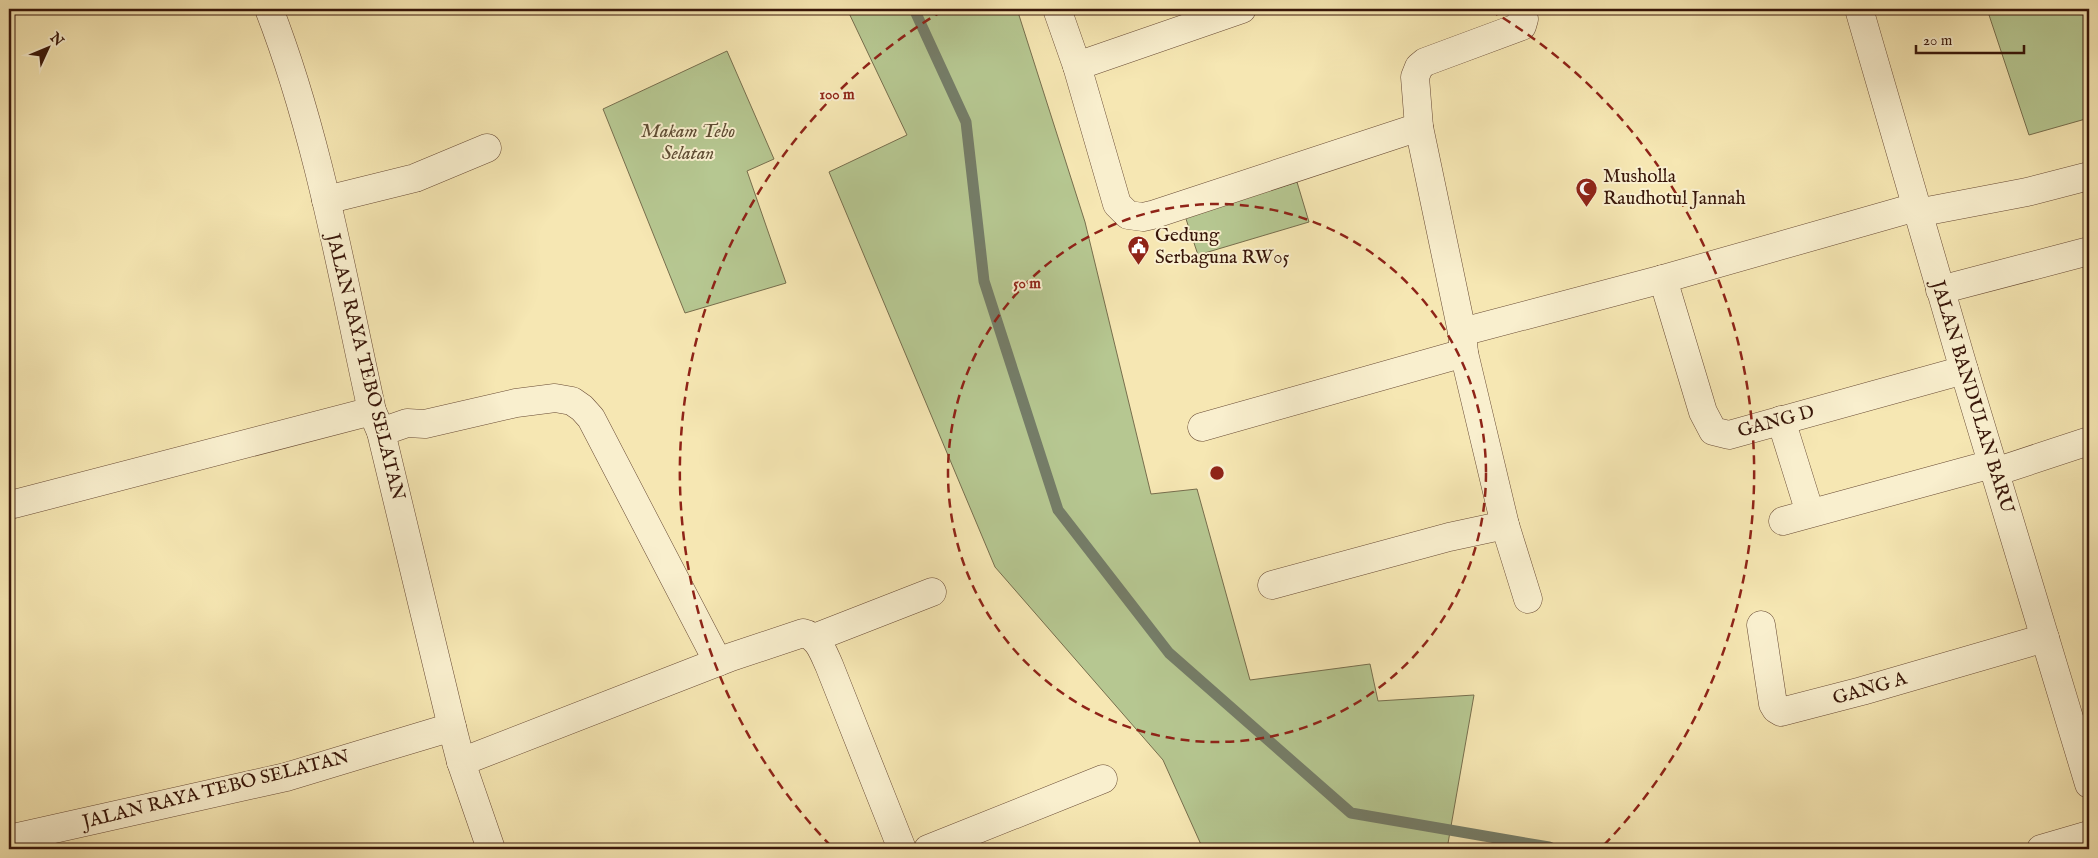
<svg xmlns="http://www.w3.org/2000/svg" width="2098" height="858" viewBox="0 0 2098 858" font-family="'IM FELL English',serif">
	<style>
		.green { fill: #b6c791; stroke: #776e4d }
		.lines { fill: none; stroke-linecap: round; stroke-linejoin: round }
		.stream { stroke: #757d68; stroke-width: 11 }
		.minor-casing { stroke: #684a34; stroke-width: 29 }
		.minor { stroke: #f9efce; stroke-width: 28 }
		.ring { fill: none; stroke: #8f2418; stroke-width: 2.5; stroke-dasharray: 9 6 }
		.labels { text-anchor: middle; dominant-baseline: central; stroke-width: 4; stroke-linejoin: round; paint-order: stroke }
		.park-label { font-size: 19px; font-style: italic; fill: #5e4b32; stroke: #f9efce }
		.poi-label { font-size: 19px; fill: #381609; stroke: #f9efce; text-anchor: start }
		.street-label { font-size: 19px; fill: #381609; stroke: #f9efce }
		.centre { fill: #8f2418; stroke: #f9efce; stroke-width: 2.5 }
		.ring-label { font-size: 15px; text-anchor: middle; font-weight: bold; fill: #8f2418; stroke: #f9efce; stroke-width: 4; stroke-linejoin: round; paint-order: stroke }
	</style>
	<rect width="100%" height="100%" fill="#f6e7b3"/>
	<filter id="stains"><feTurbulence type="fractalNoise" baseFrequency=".004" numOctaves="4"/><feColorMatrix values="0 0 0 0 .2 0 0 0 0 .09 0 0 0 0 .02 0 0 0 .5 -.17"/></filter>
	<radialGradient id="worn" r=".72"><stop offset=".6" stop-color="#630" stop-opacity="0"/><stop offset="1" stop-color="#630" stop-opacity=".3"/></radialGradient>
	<g class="green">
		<path d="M 847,9 L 1017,9 L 1085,222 L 1151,494 L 1197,489 L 1250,680 L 1370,664 L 1378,701 L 1474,695 L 1447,849 L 1203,849 L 1163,760 L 995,567 L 829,172 L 907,135 Z"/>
		<path d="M 1987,9 L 2089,9 L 2089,118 L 2029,135 Z"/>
		<path d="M 727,51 L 774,159 L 747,171 L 786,283 L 685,313 L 603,109 Z"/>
		<path d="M 1297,182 L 1309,222 L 1198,255 L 1185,216 Z"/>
	</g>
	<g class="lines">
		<path class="stream" d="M 914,9 L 966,122 L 984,281 L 1058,510 L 1169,653 L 1351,813 L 1549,847 L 1553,849"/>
		<defs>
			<g id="minor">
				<path d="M 269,9 C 319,138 342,276 372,411 L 381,432 L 452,727 L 461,762 L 491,849"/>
				<path d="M 1057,9 L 1077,66 L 1117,204 L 1128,215 L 1143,217 L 1152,215 L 1419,127"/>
				<path d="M 1521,9 L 1524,19 L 1522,26 L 1425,62 L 1419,67 L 1415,77 L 1419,127 L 1462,332 L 1464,353 L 1505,525 L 1528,599"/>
				<path d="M 1859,9 L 1964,370 L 2089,784"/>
				<path d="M 1077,66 L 1242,9"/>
				<path d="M 326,200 L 415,178 L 487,148"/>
				<path d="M 1917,213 L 2027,192 L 2089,176"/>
				<path d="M 1663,279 L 1703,412 L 1713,431 L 1729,435 L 1964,370"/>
				<path d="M 1940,290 L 2089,251"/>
				<path d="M 1462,332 L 1663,279 L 1916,207"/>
				<path d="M 1781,420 L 1810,513"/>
				<path d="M 1202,427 L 1464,353"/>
				<path d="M 381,432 L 407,423 L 425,424 L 516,403 L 555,398 L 572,401 L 582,408 L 591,418 L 718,662"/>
				<path d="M 1995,472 L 2089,441"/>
				<path d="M 14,504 L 372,411"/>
				<path d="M 1783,521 L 1992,464"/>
				<path d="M 1272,585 L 1449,537 L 1505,525"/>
				<path d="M 1761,625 L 1773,704 L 1776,709 L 1781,712 L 1862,691 L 2045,638"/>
				<path d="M 814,638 L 932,592"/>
				<path d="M 461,762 L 731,657 L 803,633 C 818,636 823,652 829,665 L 902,849"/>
				<path d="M 9,839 L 286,777 L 452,727"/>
				<path d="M 928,849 L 1103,779"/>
				<path d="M 2041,849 L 2089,835"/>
			</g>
		</defs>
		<use href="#minor" class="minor-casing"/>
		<use href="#minor" class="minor"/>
	</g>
	<g class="ring">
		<circle cx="1217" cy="473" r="269"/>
		<path d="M831 846A537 537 0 0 1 944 10M1490 10A537 537 0 0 1 1603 846"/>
	</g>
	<defs>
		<symbol id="mosque-pin" viewBox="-11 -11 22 30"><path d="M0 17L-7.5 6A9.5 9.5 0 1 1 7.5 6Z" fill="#8f2418" stroke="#f9efce"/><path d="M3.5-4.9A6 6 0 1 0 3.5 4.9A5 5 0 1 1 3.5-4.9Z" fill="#fff"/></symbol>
		<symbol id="civic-pin" viewBox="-11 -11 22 30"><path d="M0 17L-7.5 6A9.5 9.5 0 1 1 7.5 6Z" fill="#8f2418" stroke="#f9efce"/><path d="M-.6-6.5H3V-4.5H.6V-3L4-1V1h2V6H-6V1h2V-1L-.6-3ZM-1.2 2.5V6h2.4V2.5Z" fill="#fff"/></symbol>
	</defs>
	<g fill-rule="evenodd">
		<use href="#mosque-pin" x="1574" y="176" width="25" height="34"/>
		<use href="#civic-pin" x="1126" y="234" width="25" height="34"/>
	</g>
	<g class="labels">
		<g class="park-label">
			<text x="688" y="132">Makam Tebo<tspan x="688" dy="22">Selatan</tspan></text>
		</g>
		<g class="poi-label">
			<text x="1603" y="177">Musholla<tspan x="1603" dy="22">Raudhotul Jannah</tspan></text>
			<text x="1155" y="236">Gedung<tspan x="1155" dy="22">Serbaguna RW05</tspan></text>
		</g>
		<g class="street-label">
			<text transform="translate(365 367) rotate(76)">JALAN RAYA TEBO SELATAN</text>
			<text transform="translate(1972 397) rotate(73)">JALAN BANDULAN BARU</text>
			<text transform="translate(1776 422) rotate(-15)">GANG D</text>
			<text transform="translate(1870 689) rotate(-16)">GANG A</text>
			<text transform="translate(216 790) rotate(-14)">JALAN RAYA TEBO SELATAN</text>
		</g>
	</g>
	<circle cx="1217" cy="473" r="8" class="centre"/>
	<g class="ring-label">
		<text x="837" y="99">100 m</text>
		<text x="1027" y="288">50 m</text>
	</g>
	<rect width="2098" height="858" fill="none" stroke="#f6e7b3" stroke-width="30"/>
	<rect x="10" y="10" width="2078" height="838" fill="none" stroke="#381609" stroke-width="2.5"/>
	<rect x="15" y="15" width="2068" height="828" fill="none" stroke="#381609"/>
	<g transform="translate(48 48) rotate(46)" stroke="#f9efce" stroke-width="4" paint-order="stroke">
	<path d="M0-4L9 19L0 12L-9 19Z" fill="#381609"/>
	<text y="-8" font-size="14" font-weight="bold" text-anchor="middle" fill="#381609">N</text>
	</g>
	<path d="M1916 45v8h108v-8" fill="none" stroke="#381609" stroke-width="2.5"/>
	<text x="1923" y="45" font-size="15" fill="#381609" stroke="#f9efce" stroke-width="4" paint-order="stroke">20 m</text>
	<rect width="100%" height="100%" filter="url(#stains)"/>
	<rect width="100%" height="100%" fill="url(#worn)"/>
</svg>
